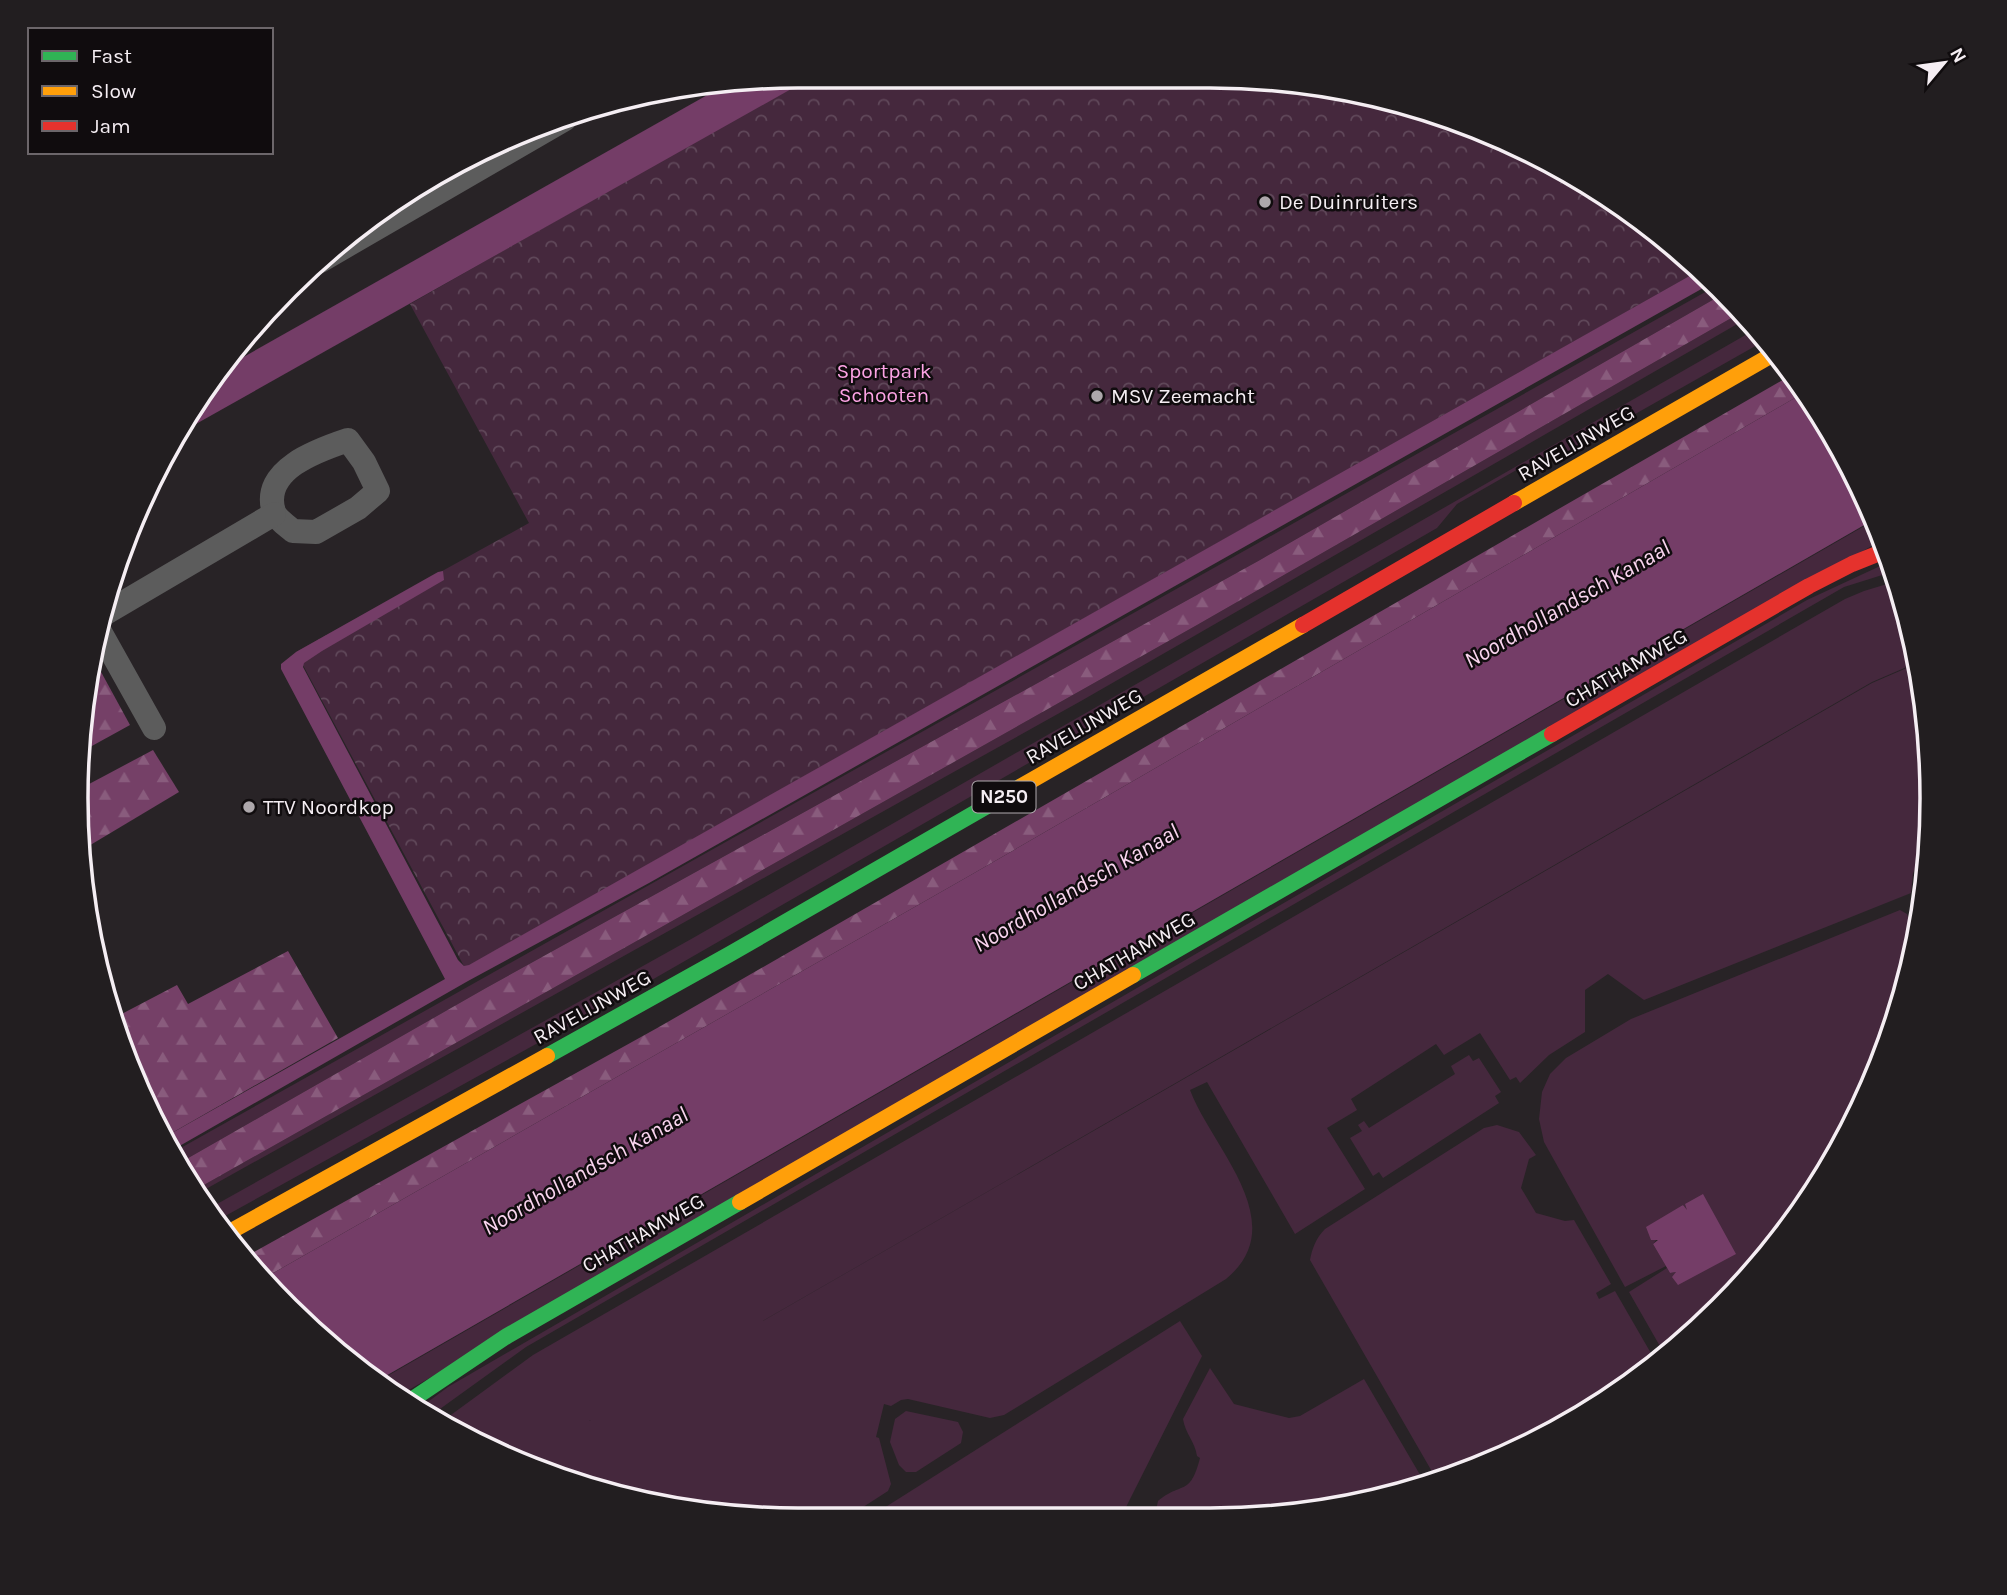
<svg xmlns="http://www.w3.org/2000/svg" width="2007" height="1595" viewBox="0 0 2007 1595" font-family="Karla,sans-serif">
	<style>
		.grass { fill: #45283d }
		.forest { fill: url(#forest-firs) }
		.park { fill: url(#park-crowns) }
		.water { fill: #743d67 }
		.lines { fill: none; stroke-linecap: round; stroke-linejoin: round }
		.street { stroke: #5c5c5c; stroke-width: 24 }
		.fast { stroke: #30b455; stroke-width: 16 }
		.slow { stroke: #ff9f0a; stroke-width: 16 }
		.jam { stroke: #e5322d; stroke-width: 16 }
		.poi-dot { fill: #ada7ab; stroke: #100c0e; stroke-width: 2.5 }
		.labels { text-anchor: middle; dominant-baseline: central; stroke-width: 5; stroke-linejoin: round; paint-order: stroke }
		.shield { fill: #100c0e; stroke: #b0aaae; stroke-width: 2 }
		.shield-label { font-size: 19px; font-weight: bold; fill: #f5eef3 }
		.poi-label { font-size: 21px; fill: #f5eef3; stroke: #100c0e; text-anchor: start }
		.park-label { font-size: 21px; fill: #fca3e4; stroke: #100c0e }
		.street-label { font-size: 21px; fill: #f5eef3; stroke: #100c0e }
		.water-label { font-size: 23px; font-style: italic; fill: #fad5ef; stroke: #100c0e }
		.rim { fill: none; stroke: #f5eef3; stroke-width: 3.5 }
	</style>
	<defs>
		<pattern id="forest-firs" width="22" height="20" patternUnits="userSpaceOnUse" patternTransform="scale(1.75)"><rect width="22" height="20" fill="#754067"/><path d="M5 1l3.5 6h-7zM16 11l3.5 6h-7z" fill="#895c7d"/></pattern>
		<pattern id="park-crowns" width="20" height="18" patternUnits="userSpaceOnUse" patternTransform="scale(1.75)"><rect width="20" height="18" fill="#45283d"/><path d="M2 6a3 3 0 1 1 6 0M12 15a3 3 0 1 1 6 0" fill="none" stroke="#60485a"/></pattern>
	</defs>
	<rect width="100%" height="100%" fill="#282326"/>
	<g class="grass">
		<path d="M 1716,286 L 1723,294 L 1260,560 L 486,988 L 176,1165 L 170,1154 Z"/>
		<path d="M 1740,313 L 1746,319 L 1081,701 L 197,1194 L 195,1190 L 1197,625 Z"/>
		<path d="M 1756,329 L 1766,340 L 1561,456 L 1527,464 L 1457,504 L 1437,528 L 650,981 L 216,1221 L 208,1209 L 693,938 Z"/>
		<path d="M 1873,521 L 1882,540 L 400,1395 L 377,1382 Z"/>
		<path d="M 1891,561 L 1895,571 L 1844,587 L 526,1347 L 433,1414 L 421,1407 L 448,1387 L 1807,600 Z"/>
		<path d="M 1897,581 L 1916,663 L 1872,682 L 589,1421 L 1872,683 L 1916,664 L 1926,704 L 1930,845 L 1915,863 L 1917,865 L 1913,873 L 1911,893 L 1644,1000 L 1608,974 L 1585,990 L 1585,1032 L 1549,1055 L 1520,1083 L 1516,1077 L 1510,1080 L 1480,1033 L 1444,1055 L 1436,1044 L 1351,1099 L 1357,1110 L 1327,1128 L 1365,1189 L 1295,1234 L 1207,1082 L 1190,1090 C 1211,1147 1294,1223 1226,1279 L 1004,1415 L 990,1418 L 908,1399 L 901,1400 L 891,1406 L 884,1404 L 876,1437 L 879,1438 L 891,1484 L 888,1491 L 843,1520 L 797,1520 L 657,1506 L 521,1465 L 444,1420 L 533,1355 L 1845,599 L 1864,591 Z"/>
		<path d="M 1900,910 L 1907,914 L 1909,920 L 1898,970 L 1900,1004 L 1857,1117 L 1782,1237 L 1685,1341 L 1665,1355 L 1629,1292 L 1667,1268 L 1670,1273 L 1676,1272 L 1677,1284 L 1688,1210 L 1686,1211 L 1683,1205 L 1653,1244 L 1666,1266 L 1625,1287 L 1544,1142 L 1539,1119 L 1542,1092 L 1550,1074 L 1566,1058 L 1631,1019 Z"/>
		<path d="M 1469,1055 L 1473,1061 L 1479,1058 L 1501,1092 L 1495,1096 L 1499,1103 L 1383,1178 L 1379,1172 L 1373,1176 L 1350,1138 L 1362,1131 L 1358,1125 L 1364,1121 L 1369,1128 L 1455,1074 L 1451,1066 Z"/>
		<path d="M 1497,1125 L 1519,1132 L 1536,1155 L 1529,1159 L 1521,1188 L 1536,1213 L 1565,1221 L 1574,1220 L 1611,1284 L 1596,1293 L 1599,1299 L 1615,1291 L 1652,1355 L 1647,1368 L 1570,1423 L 1438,1482 L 1310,1260 C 1312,1249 1316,1238 1325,1229 L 1484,1128 Z"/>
		<path d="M 1180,1321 L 1202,1356 L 1120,1519 L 865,1520 Z"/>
		<path d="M 1210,1368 L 1234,1404 L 1289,1418 L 1300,1416 L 1364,1379 L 1426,1485 L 1257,1518 L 1161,1519 L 1156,1510 L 1158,1501 C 1182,1481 1190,1497 1200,1458 L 1197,1456 C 1195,1442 1185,1433 1183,1419 Z"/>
		<path d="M 906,1411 L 958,1422 L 963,1432 L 961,1443 L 916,1472 L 906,1472 L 899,1465 L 890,1442 L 895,1419 Z"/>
	</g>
	<g class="forest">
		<path d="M 1723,294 L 1740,313 L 1197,625 L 195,1190 L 176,1165 L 486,988 L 1260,560 Z"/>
		<path d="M 1793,374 L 1805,392 L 969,876 L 261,1280 L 243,1258 L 659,1027 Z"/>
		<path d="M 94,659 L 130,725 L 81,752 Z"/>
		<path d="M 153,750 L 179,792 L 82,850 L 76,791 Z"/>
		<path d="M 288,951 L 338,1038 L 163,1138 L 114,1018 L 177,985 L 188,1004 Z"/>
	</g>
	<path class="park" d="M 812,75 L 1256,77 L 1442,114 L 1571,172 L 1685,254 L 1700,270 L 465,968 L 296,652 L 529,523 L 410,304 Z"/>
	<g class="water">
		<path d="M 797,75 L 816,75 L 171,438 L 224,368 L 725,85 Z"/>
		<path d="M 1700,270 L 1712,283 L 649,883 L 468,981 L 169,1152 L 163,1138 L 445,979 L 281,669 L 281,664 L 296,652 L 438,572 L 443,571 L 444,580 L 322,651 L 304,663 L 303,667 L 458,960 L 464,966 L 469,965 Z"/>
		<path d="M 1805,392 L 1835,437 L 1873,520 L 377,1381 L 358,1371 L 261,1280 L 969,876 Z"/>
		<path d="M 1703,1194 L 1736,1254 L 1678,1285 L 1672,1277 L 1676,1272 L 1670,1273 L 1653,1244 L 1658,1240 L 1651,1240 L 1646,1227 L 1683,1205 L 1687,1210 L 1685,1204 Z"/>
	</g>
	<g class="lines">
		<g class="street">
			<path d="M 320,261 L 565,119"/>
			<path d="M 348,440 L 364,462 L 378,491 L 358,508 L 316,532 L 293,531 C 287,526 277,519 274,512 C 260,470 318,450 348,440 Z"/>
			<path d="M 99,617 L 274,514"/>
			<path d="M 98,628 L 154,728"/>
		</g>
		<g class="fast">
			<path d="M 1133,975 L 1552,734"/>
			<path d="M 547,1056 L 730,954 L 1020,787"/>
			<path d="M 410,1401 L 507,1336 L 740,1202"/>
		</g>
		<g class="slow">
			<path d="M 1514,503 L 1777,352"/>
			<path d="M 1020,787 L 1303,625"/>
			<path d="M 740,1202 L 1133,975"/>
			<path d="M 226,1234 L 547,1056"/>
		</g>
		<g class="jam">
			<path d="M 1303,625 L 1514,503"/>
			<path d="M 1552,734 L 1809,586 L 1852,564 L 1887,550"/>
		</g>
	</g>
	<g class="poi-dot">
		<circle cx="1265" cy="202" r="7"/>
		<circle cx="1097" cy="396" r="7"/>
		<circle cx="249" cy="807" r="7"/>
	</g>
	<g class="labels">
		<rect class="shield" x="972.5" y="781.5" width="63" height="31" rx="5"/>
		<g class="shield-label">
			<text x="1004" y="797">N250</text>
		</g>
		<g class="poi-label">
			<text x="1279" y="202">De Duinruiters</text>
			<text x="1111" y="396">MSV Zeemacht</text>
			<text x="263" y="807">TTV Noordkop</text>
		</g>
		<g class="park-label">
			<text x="884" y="371">Sportpark<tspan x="884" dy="24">Schooten</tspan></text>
		</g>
		<g class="street-label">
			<text transform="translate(1576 443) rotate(-30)">RAVELIJNWEG</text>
			<text transform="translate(1626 668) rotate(-30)">CHATHAMWEG</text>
			<text transform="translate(1084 726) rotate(-30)">RAVELIJNWEG</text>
			<text transform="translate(1134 951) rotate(-30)">CHATHAMWEG</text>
			<text transform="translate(592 1007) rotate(-29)">RAVELIJNWEG</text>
			<text transform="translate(643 1233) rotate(-30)">CHATHAMWEG</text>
		</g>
		<g class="water-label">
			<text transform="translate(1567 604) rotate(-30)">Noordhollandsch Kanaal</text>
			<text transform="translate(1076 888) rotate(-30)">Noordhollandsch Kanaal</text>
			<text transform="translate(585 1171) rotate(-30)">Noordhollandsch Kanaal</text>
		</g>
	</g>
	<path d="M0 0H2007V1595H0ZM798 88H1210A710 710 0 0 1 1920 798V798A710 710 0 0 1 1210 1508H798A710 710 0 0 1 88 798V798A710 710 0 0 1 798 88Z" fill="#221e20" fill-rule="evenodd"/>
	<path class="rim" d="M798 88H1210A710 710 0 0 1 1920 798V798A710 710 0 0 1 1210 1508H798A710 710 0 0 1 88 798V798A710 710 0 0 1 798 88Z"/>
	<rect x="28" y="28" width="245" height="126" fill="#100c0e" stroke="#6c666a" stroke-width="2"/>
	<rect x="42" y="51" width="35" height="10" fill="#30b455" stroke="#6c666a" stroke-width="2"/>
	<text x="91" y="63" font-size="21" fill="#f5eef3">Fast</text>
	<rect x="42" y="86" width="35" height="10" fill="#ff9f0a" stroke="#6c666a" stroke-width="2"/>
	<text x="91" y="98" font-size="21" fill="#f5eef3">Slow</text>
	<rect x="42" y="121" width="35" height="10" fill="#e5322d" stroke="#6c666a" stroke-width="2"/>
	<text x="91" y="133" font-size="21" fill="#f5eef3">Jam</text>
	<g transform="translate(1944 63) rotate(61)" stroke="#100c0e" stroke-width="5" paint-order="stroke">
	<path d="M0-5L12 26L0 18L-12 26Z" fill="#f5eef3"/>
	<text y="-10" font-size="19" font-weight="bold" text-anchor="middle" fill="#f5eef3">N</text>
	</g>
</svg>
